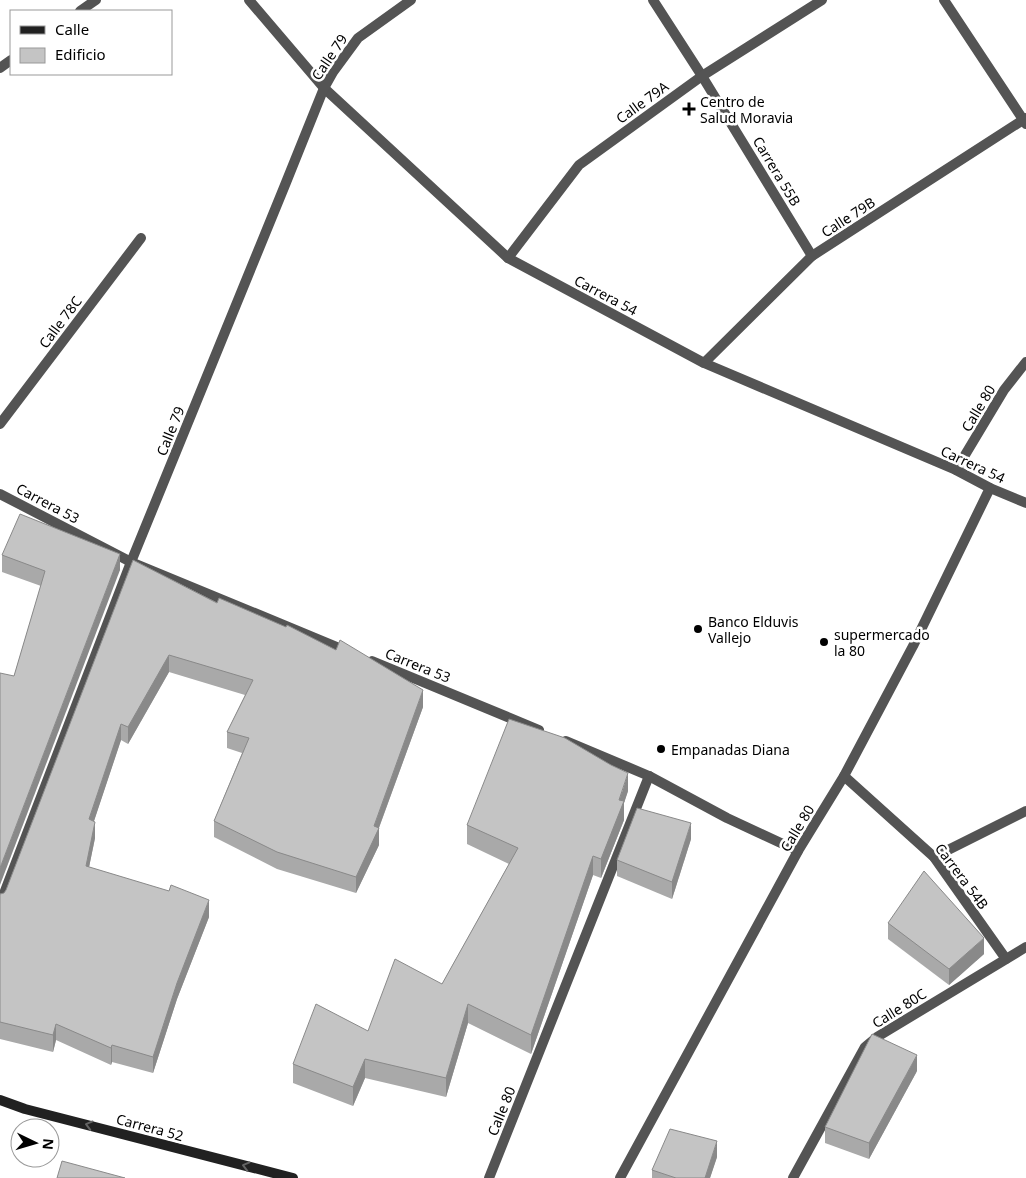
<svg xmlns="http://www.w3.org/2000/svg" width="1026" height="1178" viewBox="0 0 1026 1178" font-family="'Noto Sans',sans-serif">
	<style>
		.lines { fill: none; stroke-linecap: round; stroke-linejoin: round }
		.street { stroke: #545454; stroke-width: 10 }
		.secondary { stroke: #212121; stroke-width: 10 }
		.wall { fill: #a9a9a9 }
		.shaded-wall { fill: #898989 }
		.building { fill: #c4c4c4; stroke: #898989 }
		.oneway { stroke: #646464 }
		.poi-dot { fill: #000; stroke: #fff; stroke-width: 2 }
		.labels { text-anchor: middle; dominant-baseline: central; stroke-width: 5; stroke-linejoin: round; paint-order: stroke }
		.street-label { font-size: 14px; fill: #000; stroke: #fff }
		.poi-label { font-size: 14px; fill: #000; stroke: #fff; text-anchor: start }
	</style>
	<rect width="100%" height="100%" fill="#fff"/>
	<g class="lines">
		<g class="street">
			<path d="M 249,0 L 324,88 L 508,258 L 704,363 L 956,470 L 990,488 L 1026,503"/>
			<path d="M 653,0 L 702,76 L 812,256"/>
			<path d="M 944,0 L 1026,124"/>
			<path d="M 80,11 L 96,0"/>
			<path d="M 0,68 L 11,60"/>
			<path d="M 508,258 L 579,165 L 702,76 L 822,0"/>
			<path d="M 704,363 L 812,256 L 1026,118"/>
			<path d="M 0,424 L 141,238"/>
			<path d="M 956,470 L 1004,390 L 1026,362"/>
			<path d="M 0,494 L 131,562 L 349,652"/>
			<path d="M 372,661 L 539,730"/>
			<path d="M 566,741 L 649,776 L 727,818 L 798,851"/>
			<path d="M 844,776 L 934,857 L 1006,959"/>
			<path d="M 934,857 L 1026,811"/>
			<path d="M 0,904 L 131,562 L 285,185 L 324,88 L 333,72 L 358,38 L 411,0"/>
			<path d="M 489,1178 L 649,776"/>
			<path d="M 620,1178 L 798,851 L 844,776 L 913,646 L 990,488"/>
			<path d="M 793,1178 L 865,1047 L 877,1037 L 1026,947"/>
		</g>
		<path class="secondary" d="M 0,1100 L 25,1109 L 293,1178"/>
	</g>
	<g class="wall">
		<path d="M 2,555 L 120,570 L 14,676 L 41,586 L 2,572 Z"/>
		<path d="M 133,560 L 423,707 L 379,828 L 379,845 L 356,893 L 277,869 L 214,837 L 214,821 L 242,753 L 227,748 L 227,732 L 245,695 L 169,672 L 128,744 L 121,740 L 94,821 L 95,838 L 89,867 L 209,917 L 177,999 L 153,1073 L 112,1062 L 111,1065 L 56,1040 L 53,1052 L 0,1039 L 0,894 L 4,893 L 6,890 Z"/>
		<path d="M 628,791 L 624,803 L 624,820 L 601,878 L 593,875 L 531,1054 L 468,1023 L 446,1097 L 365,1078 L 353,1106 L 293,1083 L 293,1064 L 368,1031 L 442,984 L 509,864 L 467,844 L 467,825 Z"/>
		<path d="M 691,839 L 672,899 L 617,876 L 617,860 Z"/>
		<path d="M 888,923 L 984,954 L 949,985 L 888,939 Z"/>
		<path d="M 917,1071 L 869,1159 L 825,1143 L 825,1127 Z"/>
		<path d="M 717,1157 L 710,1178 L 652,1178 L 652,1170 Z"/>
	</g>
	<g class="shaded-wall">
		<path d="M 120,554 L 120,570 L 0,885 L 0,868 Z"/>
		<path d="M 169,655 L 169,672 L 128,744 L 128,727 Z"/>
		<path d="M 423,690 L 423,707 L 378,830 L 379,828 L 379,845 L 356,893 L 356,877 Z"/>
		<path d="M 121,724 L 121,740 L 89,836 L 89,819 Z"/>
		<path d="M 628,773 L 628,791 L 624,803 L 624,820 L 601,878 L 601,859 Z"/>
		<path d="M 95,822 L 95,838 L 86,882 L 86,866 Z"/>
		<path d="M 691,823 L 691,839 L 672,899 L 672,882 Z"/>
		<path d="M 593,856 L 593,875 L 531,1054 L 531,1035 Z"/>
		<path d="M 209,900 L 209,917 L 177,999 L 153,1073 L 153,1057 L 177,983 Z"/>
		<path d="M 984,938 L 984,954 L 949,985 L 949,969 Z"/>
		<path d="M 468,1004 L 468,1023 L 446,1097 L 446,1078 Z"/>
		<path d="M 56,1024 L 56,1040 L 53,1052 L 53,1035 Z"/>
		<path d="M 112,1045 L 112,1062 L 111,1065 L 111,1048 Z"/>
		<path d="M 917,1055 L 917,1071 L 869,1159 L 869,1143 Z"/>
		<path d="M 365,1059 L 365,1078 L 353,1106 L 353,1087 Z"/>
		<path d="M 717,1141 L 717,1157 L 710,1178 L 705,1178 Z"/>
	</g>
	<g class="building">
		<path d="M 20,514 L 120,554 L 0,868 L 0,673 L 14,676 L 45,571 L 2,555 Z"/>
		<path d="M 133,560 L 217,603 L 219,598 L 286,627 L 287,625 L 336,650 L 340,640 L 423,690 L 374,826 L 379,828 L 356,877 L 277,852 L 214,821 L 249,738 L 227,732 L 253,680 L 169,655 L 128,727 L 121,724 L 89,819 L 95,822 L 86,866 L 169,891 L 171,885 L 209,900 L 177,983 L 153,1057 L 112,1045 L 111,1048 L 56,1024 L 53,1035 L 0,1022 L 0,894 L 4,893 L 6,890 Z"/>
		<path d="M 509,719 L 565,738 L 611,765 L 628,773 L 619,800 L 624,801 L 601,859 L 593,856 L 531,1035 L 468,1004 L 446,1078 L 365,1059 L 353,1087 L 293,1064 L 316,1004 L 368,1031 L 395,959 L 442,984 L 518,848 L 467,825 Z"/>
		<path d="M 637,808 L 691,823 L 672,882 L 617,860 Z"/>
		<path d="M 924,871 L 984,938 L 949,969 L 888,923 Z"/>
		<path d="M 872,1034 L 917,1055 L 869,1143 L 825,1127 Z"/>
		<path d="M 670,1129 L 717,1141 L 705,1178 L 676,1178 L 652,1170 Z"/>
		<path d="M 62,1161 L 125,1178 L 57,1178 Z"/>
	</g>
	<defs><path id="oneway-chevron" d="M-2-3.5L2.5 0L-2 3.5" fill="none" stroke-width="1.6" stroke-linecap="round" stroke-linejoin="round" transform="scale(1.25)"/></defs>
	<g class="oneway">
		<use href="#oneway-chevron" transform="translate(89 1125) rotate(-165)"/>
		<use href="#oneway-chevron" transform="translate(246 1166) rotate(-165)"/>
	</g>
	<g class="poi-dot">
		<path d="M686.5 101.5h5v5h5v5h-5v5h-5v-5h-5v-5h5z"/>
		<circle cx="698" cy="629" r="5"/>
		<circle cx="824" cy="642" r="5"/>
		<circle cx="661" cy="749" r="5"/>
	</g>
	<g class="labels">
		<g class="street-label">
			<text transform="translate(329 57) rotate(-56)">Calle 79</text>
			<text transform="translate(642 102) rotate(-36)">Calle 79A</text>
			<text transform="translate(777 171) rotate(59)">Carrera 55B</text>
			<text transform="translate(848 217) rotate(-33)">Calle 79B</text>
			<text transform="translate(606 295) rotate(28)">Carrera 54</text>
			<text transform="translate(60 322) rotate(-53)">Calle 78C</text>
			<text transform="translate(978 408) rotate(-59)">Calle 80</text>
			<text transform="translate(170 431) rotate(-68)">Calle 79</text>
			<text transform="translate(973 464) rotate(25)">Carrera 54</text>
			<text transform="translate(48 503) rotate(28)">Carrera 53</text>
			<text transform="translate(418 665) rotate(22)">Carrera 53</text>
			<text transform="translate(797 828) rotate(-59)">Calle 80</text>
			<text transform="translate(962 876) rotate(53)">Carrera 54B</text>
			<text transform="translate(899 1008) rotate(-32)">Calle 80C</text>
			<text transform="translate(501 1111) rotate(-68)">Calle 80</text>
			<text transform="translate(150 1127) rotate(15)">Carrera 52</text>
		</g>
		<g class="poi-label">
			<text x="700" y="101">Centro de<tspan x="700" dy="16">Salud Moravia</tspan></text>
			<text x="708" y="621">Banco Elduvis<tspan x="708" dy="16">Vallejo</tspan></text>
			<text x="834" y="634">supermercado<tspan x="834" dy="16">la 80</tspan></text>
			<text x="671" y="749">Empanadas Diana</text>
		</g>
	</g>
	<rect x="10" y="10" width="162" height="65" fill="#ffffff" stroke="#999999"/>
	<rect x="20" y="26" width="25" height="8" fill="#212121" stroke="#999999"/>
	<text x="55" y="35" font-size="15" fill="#000000">Calle</text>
	<rect x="20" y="48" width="25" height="15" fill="#c4c4c4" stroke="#999999"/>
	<text x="55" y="60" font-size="15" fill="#000000">Edificio</text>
	<g transform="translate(35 1143) rotate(95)"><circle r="24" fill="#ffffff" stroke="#999999"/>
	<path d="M0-4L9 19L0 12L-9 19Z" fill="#000000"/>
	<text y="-8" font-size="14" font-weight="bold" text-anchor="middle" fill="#000000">N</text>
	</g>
</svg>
